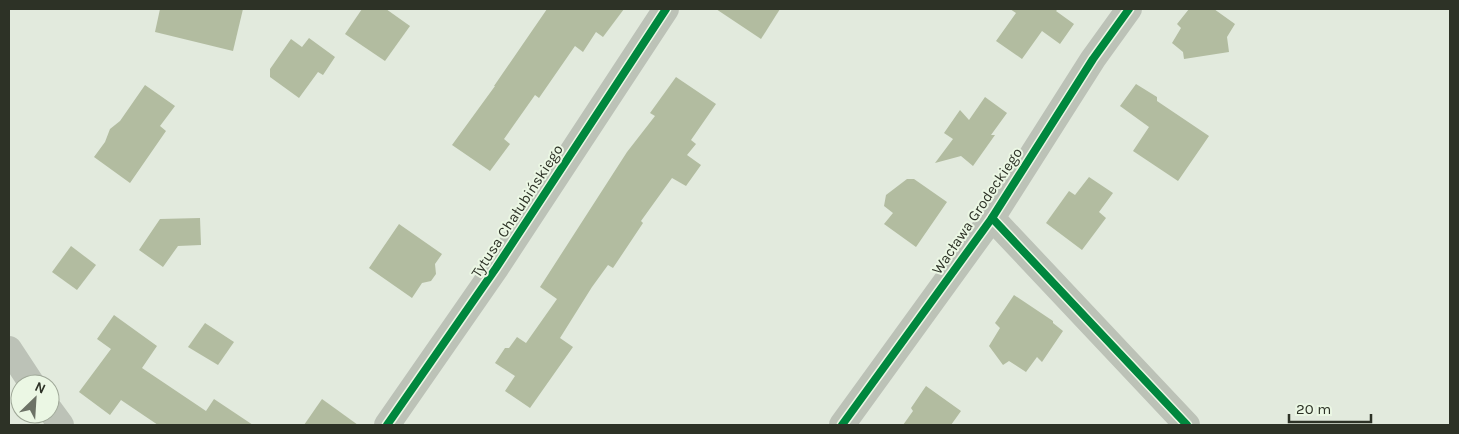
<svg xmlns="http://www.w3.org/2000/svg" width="1459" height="434" viewBox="0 0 1459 434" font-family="Karla,sans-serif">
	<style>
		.building { fill: #b2bca0 }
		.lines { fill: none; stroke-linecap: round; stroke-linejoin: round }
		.street { stroke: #bcc2b7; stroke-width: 26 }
		.cycleway-casing { stroke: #ebf7e4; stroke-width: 11 }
		.cycleway { stroke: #00873e; stroke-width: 8 }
		.labels { text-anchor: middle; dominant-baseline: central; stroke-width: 4; stroke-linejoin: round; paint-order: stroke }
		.street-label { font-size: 15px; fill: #2d3226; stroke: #ebf7e4 }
	</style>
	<rect width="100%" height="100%" fill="#e2eadd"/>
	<g class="building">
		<path d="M 160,9 L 243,9 L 233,51 L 155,32 Z"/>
		<path d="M 362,9 L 386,9 L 410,26 L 385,61 L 345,34 Z"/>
		<path d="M 547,9 L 624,9 L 603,37 L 596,32 L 583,52 L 575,46 L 539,98 L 535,95 L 504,139 L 510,144 L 490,171 L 452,145 L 495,86 L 494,86 Z"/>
		<path d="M 716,9 L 780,9 L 761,39 Z"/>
		<path d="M 1010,9 L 1058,9 L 1056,11 L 1074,24 L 1060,44 L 1042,31 L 1022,59 L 996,41 L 1016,13 Z"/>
		<path d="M 1189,9 L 1214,9 L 1235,24 L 1227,37 L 1229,52 L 1184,59 L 1183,52 L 1172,43 L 1181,28 L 1177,24 Z"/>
		<path d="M 309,38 L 335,57 L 323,75 L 318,72 L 299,98 L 270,77 L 270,69 L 291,39 L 302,47 Z"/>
		<path d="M 676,77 L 716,104 L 691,140 L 696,144 L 687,155 L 701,165 L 686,186 L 672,178 L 641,221 L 643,223 L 613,268 L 608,265 L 592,287 L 560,338 L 573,347 L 530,408 L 505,391 L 515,376 L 495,363 L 505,348 L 509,348 L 517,337 L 526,343 L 557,299 L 540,287 L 627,152 L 655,116 L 650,113 Z"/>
		<path d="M 1136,84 L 1157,97 L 1157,101 L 1209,136 L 1178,181 L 1133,151 L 1149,127 L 1120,106 Z"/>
		<path d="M 145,85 L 175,106 L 160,126 L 166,131 L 130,183 L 94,157 L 105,142 L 110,129 L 120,121 Z"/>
		<path d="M 985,97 L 1007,113 L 991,135 L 995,135 L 973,166 L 961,156 L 935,163 L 953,139 L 944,133 L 960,110 L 969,120 Z"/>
		<path d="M 1089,177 L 1113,193 L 1099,212 L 1106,218 L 1082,250 L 1046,223 L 1069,191 L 1075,195 Z"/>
		<path d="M 907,179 L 914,179 L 947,202 L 916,247 L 884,224 L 893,213 L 884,206 L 886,195 Z"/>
		<path d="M 200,218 L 201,245 L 178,246 L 163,267 L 139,250 L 160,219 Z"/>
		<path d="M 399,224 L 442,254 L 435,264 L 436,274 L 431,281 L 422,283 L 412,298 L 369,268 Z"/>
		<path d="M 71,246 L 96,265 L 77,290 L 52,272 Z"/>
		<path d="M 1014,295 L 1053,321 L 1053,323 L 1063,331 L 1042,362 L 1037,357 L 1026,372 L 1009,361 L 1003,365 L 989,346 L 1000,328 L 995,323 Z"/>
		<path d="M 114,315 L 157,346 L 142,368 L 206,411 L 214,399 L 253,425 L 158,425 L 121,400 L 110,415 L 79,392 L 111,349 L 97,339 Z"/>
		<path d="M 205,323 L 234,342 L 218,365 L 188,347 Z"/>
		<path d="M 926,386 L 961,411 L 951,425 L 903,425 L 913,411 L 911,408 Z"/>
		<path d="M 322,399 L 358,425 L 304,425 Z"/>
	</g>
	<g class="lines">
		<g class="street">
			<path d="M 992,218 L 1187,425"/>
			<path d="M 9,349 L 32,384"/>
			<path d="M 50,410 L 61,425"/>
			<path d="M 387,425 L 496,268 L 666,9"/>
			<path d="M 842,425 L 992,218 L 1093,59 L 1129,9"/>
		</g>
		<defs>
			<g id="cycleway">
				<path d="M 992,218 L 1187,425"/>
				<path d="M 387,425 L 496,268 L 666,9"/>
				<path d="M 842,425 L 992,218 L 1093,59 L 1129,9"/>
			</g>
		</defs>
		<use href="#cycleway" class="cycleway-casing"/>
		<use href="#cycleway" class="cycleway"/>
	</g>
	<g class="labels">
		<g class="street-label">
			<text transform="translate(517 211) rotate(-57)">Tytusa Chałubińskiego</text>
			<text transform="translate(977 211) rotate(-56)">Wacława Grodeckiego</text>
		</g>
	</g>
	<rect width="1459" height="434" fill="none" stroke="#2d3226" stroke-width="20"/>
	<g transform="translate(35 399) rotate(25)"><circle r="24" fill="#ebf7e4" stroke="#9fa898"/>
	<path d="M0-4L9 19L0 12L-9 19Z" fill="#6c7266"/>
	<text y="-8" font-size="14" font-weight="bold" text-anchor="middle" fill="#2d3226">N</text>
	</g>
	<path d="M1289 414v8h82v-8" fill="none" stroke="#2d3226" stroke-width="2.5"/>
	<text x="1296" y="414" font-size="15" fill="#2d3226" stroke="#ebf7e4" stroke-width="4" paint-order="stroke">20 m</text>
</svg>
